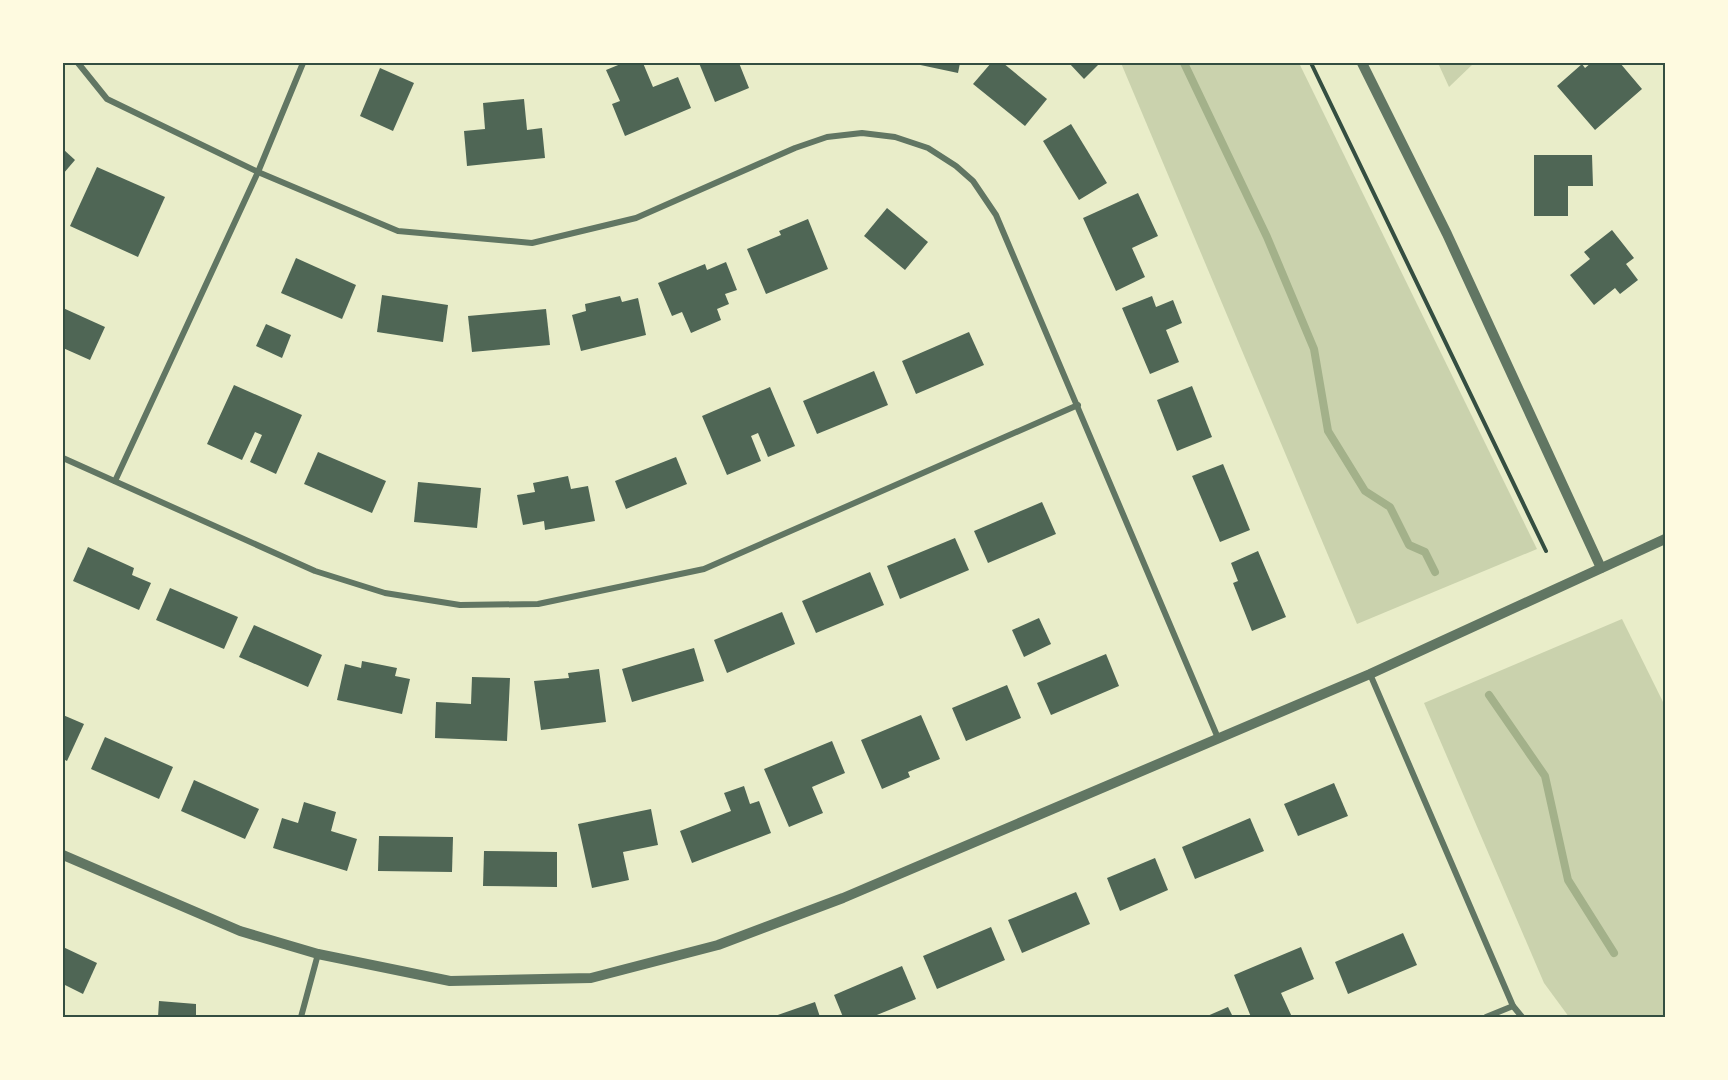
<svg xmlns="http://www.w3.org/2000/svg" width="1728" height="1080" viewBox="0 0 1728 1080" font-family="Montserrat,sans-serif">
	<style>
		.green { fill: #cad2ad }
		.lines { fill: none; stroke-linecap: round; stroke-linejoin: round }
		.stream { stroke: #a3b18a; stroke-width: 8 }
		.building { fill: #4f6655 }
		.path { stroke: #344e41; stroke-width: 4 }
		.minor { stroke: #617663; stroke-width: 6 }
		.tertiary { stroke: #617663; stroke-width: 10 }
		.neatline { fill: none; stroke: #344e41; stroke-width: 2 }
	</style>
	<rect width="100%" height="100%" fill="#e9edc9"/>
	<g class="green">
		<path d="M 1121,63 L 1299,63 L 1537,549 L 1357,624 Z"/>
		<path d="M 1438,63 L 1474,63 L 1449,87 Z"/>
		<path d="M 1622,619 L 1665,706 L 1665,1017 L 1569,1017 L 1544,983 L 1424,703 Z"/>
	</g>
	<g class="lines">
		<g class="stream">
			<path d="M 1184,63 L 1267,237 L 1314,349 L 1328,431 L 1365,491 L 1390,507 L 1409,545 L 1425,552 L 1435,572"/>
			<path d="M 1489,695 L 1545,776 L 1568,880 L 1614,953"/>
		</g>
	</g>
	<g class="building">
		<path d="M 623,63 L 643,63 L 653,87 L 678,77 L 691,108 L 625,136 L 612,104 L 620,101 L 606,70 Z"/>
		<path d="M 699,63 L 739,63 L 749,88 L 715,102 Z"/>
		<path d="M 911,63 L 960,63 L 958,73 Z"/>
		<path d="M 991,63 L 1003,63 L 1047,99 L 1025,126 L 973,84 Z"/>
		<path d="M 1069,63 L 1100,63 L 1084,79 Z"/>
		<path d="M 1591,63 L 1620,63 L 1642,89 L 1595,130 L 1557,86 L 1582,64 L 1585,68 Z"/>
		<path d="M 380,68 L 414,83 L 393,131 L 360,116 Z"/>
		<path d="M 524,99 L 527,130 L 542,128 L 545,158 L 467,166 L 464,131 L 485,129 L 483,103 Z"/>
		<path d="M 1071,124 L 1107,183 L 1079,200 L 1043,141 Z"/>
		<path d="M 63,149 L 75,160 L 63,174 Z"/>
		<path d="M 1534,155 L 1592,155 L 1593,186 L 1568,186 L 1568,216 L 1534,216 Z"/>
		<path d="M 97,167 L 165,197 L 138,257 L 70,226 Z"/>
		<path d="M 1138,193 L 1158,236 L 1132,248 L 1145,277 L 1116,291 L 1083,218 Z"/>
		<path d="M 887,208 L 928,242 L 905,270 L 864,236 Z"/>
		<path d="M 808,219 L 828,269 L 766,294 L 747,249 L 781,235 L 779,231 Z"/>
		<path d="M 1612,230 L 1634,258 L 1626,264 L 1638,280 L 1620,294 L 1615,288 L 1594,305 L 1570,275 L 1590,259 L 1584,252 Z"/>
		<path d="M 296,258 L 356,285 L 342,319 L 281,293 Z"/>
		<path d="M 726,262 L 737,290 L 725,294 L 729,304 L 717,309 L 721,320 L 691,333 L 682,312 L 672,316 L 658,283 L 705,264 L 707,270 Z"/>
		<path d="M 382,295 L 448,305 L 443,342 L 377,332 Z"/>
		<path d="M 620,296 L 622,302 L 638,298 L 646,335 L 581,351 L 572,315 L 586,311 L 585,304 Z"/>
		<path d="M 1152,296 L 1156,307 L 1173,300 L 1182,323 L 1166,330 L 1179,362 L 1150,374 L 1122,308 Z"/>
		<path d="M 63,308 L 105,327 L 90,360 L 63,348 Z"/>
		<path d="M 546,309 L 550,345 L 472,352 L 468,316 Z"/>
		<path d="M 266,324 L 291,335 L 282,358 L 256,346 Z"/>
		<path d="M 969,332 L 984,365 L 916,394 L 902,361 Z"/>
		<path d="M 874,371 L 888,405 L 817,434 L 803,401 Z"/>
		<path d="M 234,385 L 302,415 L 276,474 L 250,462 L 262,435 L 255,432 L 242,460 L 207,444 Z"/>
		<path d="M 1192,386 L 1212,437 L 1177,451 L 1157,400 Z"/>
		<path d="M 770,387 L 795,446 L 768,457 L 758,433 L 751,436 L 761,461 L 727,475 L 702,416 Z"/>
		<path d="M 318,452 L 386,481 L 372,513 L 304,484 Z"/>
		<path d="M 676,457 L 687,484 L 626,509 L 615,481 Z"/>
		<path d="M 1223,464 L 1250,530 L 1220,542 L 1192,476 Z"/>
		<path d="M 568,476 L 571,489 L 588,486 L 595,521 L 545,530 L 544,521 L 523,525 L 517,495 L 535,492 L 533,483 Z"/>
		<path d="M 418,482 L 481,488 L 477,528 L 414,522 Z"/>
		<path d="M 1042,502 L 1056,534 L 988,563 L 974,531 Z"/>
		<path d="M 955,538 L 969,570 L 900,599 L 887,566 Z"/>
		<path d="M 88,547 L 134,568 L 132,575 L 151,583 L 139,610 L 73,581 Z"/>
		<path d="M 1258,551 L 1286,617 L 1252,631 L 1233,583 L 1238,581 L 1231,563 Z"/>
		<path d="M 870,572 L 884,605 L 816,633 L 802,601 Z"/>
		<path d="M 170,588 L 238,617 L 224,649 L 156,620 Z"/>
		<path d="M 782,612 L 795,644 L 727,673 L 714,640 Z"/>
		<path d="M 1039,618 L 1051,644 L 1024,657 L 1012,630 Z"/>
		<path d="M 254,625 L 322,655 L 308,687 L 239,657 Z"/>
		<path d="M 694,648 L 704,681 L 632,702 L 622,669 Z"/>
		<path d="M 1106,654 L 1119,686 L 1051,715 L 1037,683 Z"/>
		<path d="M 362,661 L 397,668 L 395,676 L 410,679 L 402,714 L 337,700 L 345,664 L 361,668 Z"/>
		<path d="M 599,669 L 606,722 L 541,730 L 534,681 L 569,678 L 568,673 Z"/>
		<path d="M 472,677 L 510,678 L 507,741 L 435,738 L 436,702 L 471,704 Z"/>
		<path d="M 1007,685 L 1021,718 L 966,741 L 952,708 Z"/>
		<path d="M 63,715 L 84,724 L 67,761 L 63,759 Z"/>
		<path d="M 921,715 L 940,759 L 908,772 L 910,777 L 882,789 L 861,740 Z"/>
		<path d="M 105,737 L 173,767 L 159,799 L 91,769 Z"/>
		<path d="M 832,741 L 845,773 L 812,787 L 823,813 L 789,827 L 764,769 Z"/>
		<path d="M 194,780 L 259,809 L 245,839 L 181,811 Z"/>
		<path d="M 1334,783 L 1348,816 L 1298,836 L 1284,804 Z"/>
		<path d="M 744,786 L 750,804 L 759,801 L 771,833 L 692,863 L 680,831 L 731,811 L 724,793 Z"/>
		<path d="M 304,802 L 336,812 L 331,831 L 357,839 L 347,871 L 273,848 L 282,818 L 298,823 Z"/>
		<path d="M 651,809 L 658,845 L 623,852 L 629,880 L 592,888 L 578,824 Z"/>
		<path d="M 1250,818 L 1264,851 L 1195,879 L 1182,847 Z"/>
		<path d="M 379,836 L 453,837 L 452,872 L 378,871 Z"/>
		<path d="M 484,851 L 557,852 L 557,887 L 483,886 Z"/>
		<path d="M 1155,858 L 1168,890 L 1120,911 L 1107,878 Z"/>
		<path d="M 1076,892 L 1090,924 L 1022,953 L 1008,920 Z"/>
		<path d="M 991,927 L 1005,960 L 937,989 L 923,956 Z"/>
		<path d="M 1403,933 L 1417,965 L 1348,994 L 1335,962 Z"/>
		<path d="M 63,947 L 97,963 L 83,994 L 63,984 Z"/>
		<path d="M 1301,947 L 1314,979 L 1281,993 L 1292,1017 L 1251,1017 L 1234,975 Z"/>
		<path d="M 902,966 L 916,999 L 872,1017 L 843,1017 L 834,995 Z"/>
		<path d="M 159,1001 L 196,1004 L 196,1017 L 158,1017 Z"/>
		<path d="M 815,1002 L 820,1017 L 772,1017 Z"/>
		<path d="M 1228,1007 L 1233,1017 L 1205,1017 Z"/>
	</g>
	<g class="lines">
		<path class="path" d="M 1311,63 L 1546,551"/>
		<g class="minor">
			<path d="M 78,63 L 107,99 L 258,172 L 398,231 L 532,243 L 636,218 L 795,148 L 827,137 L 862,133 L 895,137 L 928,148 L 956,166 L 973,181 L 996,215 L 1218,738"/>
			<path d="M 63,458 L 315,571 L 385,593 L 460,605 L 538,604 L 704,569 L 1078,405"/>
			<path d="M 115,481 L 258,172 L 303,63"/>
			<path d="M 1370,674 L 1513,1006 L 1522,1017"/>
			<path d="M 301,1017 L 318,954"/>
			<path d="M 1486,1017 L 1513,1006"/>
		</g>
		<g class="tertiary">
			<path d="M 1362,63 L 1447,234 L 1601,568"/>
			<path d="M 63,855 L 240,931 L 318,954 L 450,981 L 591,978 L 718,945 L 843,898 L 1370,674 L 1665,539"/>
		</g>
	</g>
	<rect width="1728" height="1080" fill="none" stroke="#fefae0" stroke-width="129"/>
	<rect x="64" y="64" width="1600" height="952" class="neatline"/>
</svg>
